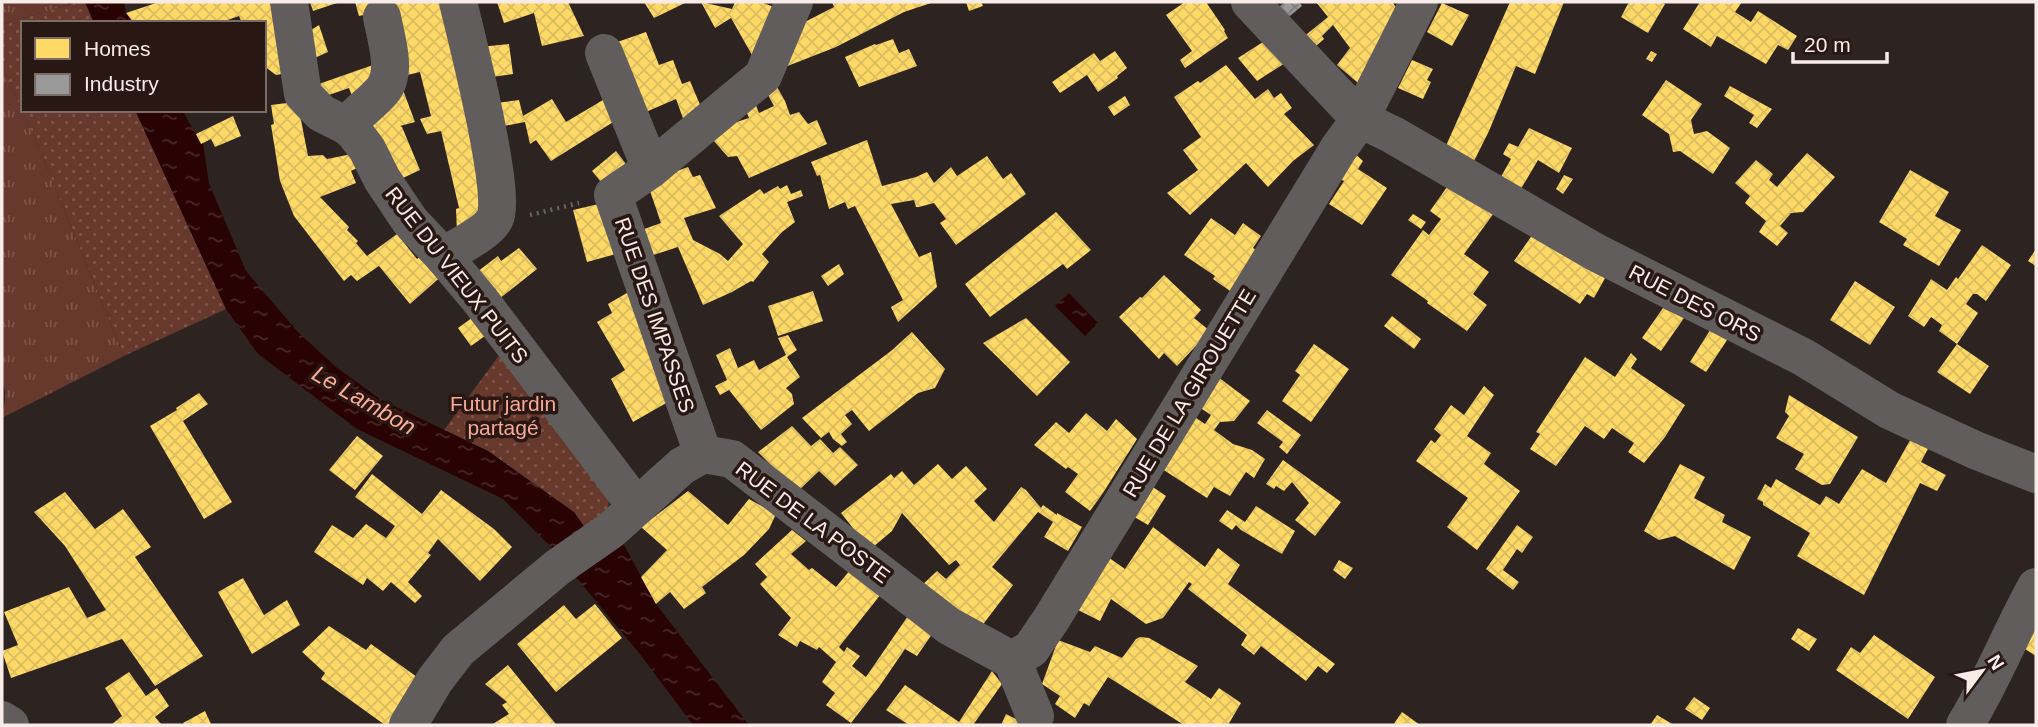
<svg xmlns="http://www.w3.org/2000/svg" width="2038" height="727" viewBox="0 0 2038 727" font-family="Helvetica,sans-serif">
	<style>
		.grass { fill: url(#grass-tufts) }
		.garden { fill: url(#garden-dots) }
		.water { fill: url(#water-ripples) }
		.homes { fill: url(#homes-cross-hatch) }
		.industry { fill: url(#industry-cross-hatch) }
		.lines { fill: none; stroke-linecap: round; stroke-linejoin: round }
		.path { stroke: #686462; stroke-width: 4.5; stroke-dasharray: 2 5; stroke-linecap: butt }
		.minor { stroke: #615d5c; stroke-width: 38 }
		.labels { text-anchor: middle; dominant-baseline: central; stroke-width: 7; stroke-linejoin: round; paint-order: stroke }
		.street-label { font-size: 21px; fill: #f8ebe8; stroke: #281712 }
		.park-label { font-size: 21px; fill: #f8a994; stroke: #281712 }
		.water-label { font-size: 23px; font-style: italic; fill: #fcac97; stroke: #281712 }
	</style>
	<defs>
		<pattern id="grass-tufts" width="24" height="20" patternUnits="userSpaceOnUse" patternTransform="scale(1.75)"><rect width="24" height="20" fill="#67382c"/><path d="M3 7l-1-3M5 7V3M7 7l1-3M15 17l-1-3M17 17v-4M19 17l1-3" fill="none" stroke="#7e554b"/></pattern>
		<pattern id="garden-dots" width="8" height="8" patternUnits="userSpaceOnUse" patternTransform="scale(1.75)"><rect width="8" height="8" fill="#67382c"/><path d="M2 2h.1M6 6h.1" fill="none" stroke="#7e554b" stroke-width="1.8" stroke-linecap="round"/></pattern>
		<pattern id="water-ripples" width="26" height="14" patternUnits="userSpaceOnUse" patternTransform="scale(1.75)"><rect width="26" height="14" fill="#290303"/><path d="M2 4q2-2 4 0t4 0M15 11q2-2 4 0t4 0" fill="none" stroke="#492828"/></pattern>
		<pattern id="homes-cross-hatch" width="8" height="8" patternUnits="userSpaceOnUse" patternTransform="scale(1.75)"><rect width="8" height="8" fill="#ffd966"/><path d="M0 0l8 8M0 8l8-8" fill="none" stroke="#dbbc60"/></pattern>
		<pattern id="industry-cross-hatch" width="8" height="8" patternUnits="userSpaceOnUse" patternTransform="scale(1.75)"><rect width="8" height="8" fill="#999"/><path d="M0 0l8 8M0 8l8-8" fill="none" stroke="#818080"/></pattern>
	</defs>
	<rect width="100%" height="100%" fill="#2d2421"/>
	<g class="grass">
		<path d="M 2,2 L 67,2 L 68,5 L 2,24 Z"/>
		<path d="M 2,66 L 37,143 L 124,356 L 2,418 C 3,405 9,395 2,383 Z"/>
	</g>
	<g class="garden">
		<path d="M 78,2 L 85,2 L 94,23 L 23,23 L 23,110 L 135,110 L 226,309 L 124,356 L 37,143 L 2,66 L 2,24 Z"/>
		<path d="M 503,350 L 609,500 L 608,509 L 586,529 L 573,512 L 488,451 L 444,430 Z"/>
	</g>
	<g class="water">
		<path d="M 85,2 L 124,2 L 126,13 L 134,23 L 94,23 Z"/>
		<path d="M 135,110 L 182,110 L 201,143 L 203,143 L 209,183 L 246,271 L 298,332 L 336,367 L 380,399 L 488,451 L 574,512 L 586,529 L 556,552 L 503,499 L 357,429 L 258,354 L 226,309 Z"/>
		<path d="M 1069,293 L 1098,323 L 1085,336 L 1055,306 Z"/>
		<path d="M 622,541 L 656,604 L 749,725 L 693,725 L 639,653 L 575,576 Z"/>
	</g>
	<g class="homes">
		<path d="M 159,2 L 281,2 L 287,73 L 276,75 L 264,66 L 264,23 L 242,23 L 239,16 L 219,23 L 134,23 L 126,13 Z"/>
		<path d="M 310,2 L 340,2 L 313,11 Z"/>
		<path d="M 355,2 L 369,2 L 373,13 L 359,16 Z"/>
		<path d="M 385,2 L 442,2 L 489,208 L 457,232 L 456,209 L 459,208 L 441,131 L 427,134 L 420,119 L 431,116 L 420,72 L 399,77 Z"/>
		<path d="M 497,2 L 568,2 L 584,36 L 542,46 L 534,13 L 504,23 Z"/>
		<path d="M 644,2 L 687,2 L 654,18 Z"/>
		<path d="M 701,2 L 732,9 L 735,2 L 761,2 L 774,7 L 752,55 L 731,18 L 715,28 Z"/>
		<path d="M 832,2 L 841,3 L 934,2 L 904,12 L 836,47 L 785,67 L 799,25 L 834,7 Z"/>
		<path d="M 966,2 L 981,2 L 983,6 L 969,11 Z"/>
		<path d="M 1185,2 L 1206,2 L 1225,30 L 1224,31 L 1228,38 L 1185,68 L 1180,60 L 1192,51 L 1166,15 Z"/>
		<path d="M 1316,2 L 1392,2 L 1397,8 L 1358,83 L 1337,65 L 1350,48 L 1333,25 L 1322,36 L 1324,39 L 1308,53 L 1297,42 L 1328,17 Z"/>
		<path d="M 1510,2 L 1564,2 L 1535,74 L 1516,66 L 1489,131 L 1467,175 L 1441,157 Z"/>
		<path d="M 1629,2 L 1660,2 L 1665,4 L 1648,33 L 1621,17 Z"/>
		<path d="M 1700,2 L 1742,2 L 1735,12 L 1751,22 L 1758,11 L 1797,36 L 1788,50 L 1778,45 L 1766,64 L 1717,36 L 1711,47 L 1683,29 Z"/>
		<path d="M 1442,3 L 1469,15 L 1452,46 L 1427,32 Z"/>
		<path d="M 319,25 L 328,52 L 308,61 L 305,34 Z"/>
		<path d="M 646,32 L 659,65 L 673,60 L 682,84 L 690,81 L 701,107 L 684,121 L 676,99 L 634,117 L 606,46 Z"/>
		<path d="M 893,39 L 899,53 L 909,49 L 917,66 L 859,87 L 845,57 L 875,44 L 876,45 Z"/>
		<path d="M 1266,40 L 1285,63 L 1257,81 L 1238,58 Z"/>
		<path d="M 509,44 L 513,74 L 484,78 L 480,47 Z"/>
		<path d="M 1115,51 L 1127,68 L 1117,76 L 1118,78 L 1098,92 L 1087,75 L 1060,93 L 1052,82 L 1094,53 L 1100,61 Z"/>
		<path d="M 1651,51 L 1657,54 L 1652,62 L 1646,59 Z"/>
		<path d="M 1412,60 L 1433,69 L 1427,80 L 1431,82 L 1423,99 L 1398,88 Z"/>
		<path d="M 373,65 L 380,83 L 354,101 L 349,88 L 323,97 L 316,85 Z"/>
		<path d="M 1226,65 L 1255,99 L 1268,89 L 1274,98 L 1281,93 L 1292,108 L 1284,114 L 1314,145 L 1293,161 L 1268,187 L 1246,163 L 1190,215 L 1167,193 L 1198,170 L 1183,150 L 1201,137 L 1174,97 L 1198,81 L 1200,83 Z"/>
		<path d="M 772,78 L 785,101 L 790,115 L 799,112 L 808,124 L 817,120 L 827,144 L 749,178 L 737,156 L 728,157 L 706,132 L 749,118 L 742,101 L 751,93 L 759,113 L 774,106 L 762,84 Z"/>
		<path d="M 1666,80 L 1702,104 L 1691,120 L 1694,134 L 1707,131 L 1730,148 L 1713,174 L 1680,151 L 1673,152 L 1669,134 L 1642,115 Z"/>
		<path d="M 1730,86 L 1772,109 L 1757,128 L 1749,123 L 1754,115 L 1724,96 Z"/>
		<path d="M 403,90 L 415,122 L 400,126 L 402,127 L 420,170 L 390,184 L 364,118 Z"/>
		<path d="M 1125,96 L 1130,105 L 1114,116 L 1108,107 Z"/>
		<path d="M 608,97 L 618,119 L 551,161 L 536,140 L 530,144 L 525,122 L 493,128 L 489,104 L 519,100 L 523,116 L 552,99 L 566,122 Z"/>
		<path d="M 295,102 L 301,120 L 308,156 L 323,155 L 327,159 L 357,153 L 365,164 L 351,171 L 356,183 L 320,197 L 349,227 L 347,230 L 358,241 L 356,243 L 367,256 L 397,234 L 417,259 L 425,253 L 445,273 L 410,304 L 379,266 L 357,281 L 351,275 L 344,281 L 294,216 L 280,181 L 271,125 L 274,124 L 271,105 Z"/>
		<path d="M 233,116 L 241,136 L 215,147 L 211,139 L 201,144 L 196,134 Z"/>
		<path d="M 1529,128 L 1572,148 L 1559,173 L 1538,160 L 1515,199 L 1494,189 L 1511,159 L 1503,154 L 1509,143 L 1518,147 Z"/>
		<path d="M 867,140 L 882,186 L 916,177 L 927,172 L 934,183 L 951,167 L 957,176 L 987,156 L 1003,179 L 1011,173 L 1026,194 L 956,245 L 940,223 L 946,219 L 934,203 L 919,207 L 916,207 L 914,200 L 891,204 L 919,257 L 931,252 L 937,287 L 898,322 L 891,307 L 903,300 L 855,206 L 848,209 L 845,202 L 829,209 L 820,175 L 817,176 L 811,162 Z"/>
		<path d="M 616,151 L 629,168 L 605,187 L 592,171 Z"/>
		<path d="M 1353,152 L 1363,161 L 1358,169 L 1387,188 L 1362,225 L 1329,204 L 1344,181 L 1338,178 Z"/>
		<path d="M 1807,153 L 1835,177 L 1803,212 L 1791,213 L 1780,226 L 1788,233 L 1777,246 L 1759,232 L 1766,221 L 1745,203 L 1750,196 L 1735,183 L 1756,160 L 1773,174 L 1769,180 L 1777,187 Z"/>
		<path d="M 688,167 L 693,177 L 700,175 L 716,208 L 684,218 L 693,240 L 720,254 L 728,261 L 743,244 L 719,216 L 760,189 L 764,194 L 778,186 L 780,189 L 787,185 L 791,194 L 801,190 L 803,196 L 787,202 L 795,222 L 782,232 L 762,254 L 769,262 L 753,282 L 751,281 L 732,292 L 703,305 L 678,247 L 641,259 L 633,233 L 661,223 L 647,182 Z"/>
		<path d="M 1910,170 L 1949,192 L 1935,216 L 1961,230 L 1939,266 L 1903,245 L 1907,239 L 1879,222 Z"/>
		<path d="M 1564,175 L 1573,179 L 1563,194 L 1556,189 Z"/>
		<path d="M 1447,187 L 1494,213 L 1464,254 L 1489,272 L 1473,294 L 1487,305 L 1467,331 L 1427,303 L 1428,301 L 1391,275 L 1423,230 L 1429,235 L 1441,219 L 1430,211 Z"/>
		<path d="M 603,203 L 616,254 L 587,262 L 573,210 Z"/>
		<path d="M 1056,212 L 1091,250 L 1067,269 L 1063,264 L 990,317 L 965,284 Z"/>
		<path d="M 1413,214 L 1426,222 L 1421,229 L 1408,220 Z"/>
		<path d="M 1211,218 L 1235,235 L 1243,223 L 1261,236 L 1253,248 L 1256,250 L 1230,291 L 1213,279 L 1215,276 L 1184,255 Z"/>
		<path d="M 1533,234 L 1609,271 L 1594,298 L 1587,294 L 1580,304 L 1514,261 Z"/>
		<path d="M 1982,245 L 2011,265 L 1986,301 L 1977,294 L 1973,294 L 1966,304 L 1978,313 L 1957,344 L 1989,366 L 1970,394 L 1937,372 L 1957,344 L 1939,331 L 1942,325 L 1931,317 L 1924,327 L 1908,316 L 1931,279 L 1947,290 L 1956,277 L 1958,279 Z"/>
		<path d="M 519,248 L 537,269 L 494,303 L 473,275 L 498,256 L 501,261 Z"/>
		<path d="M 2036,249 L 2036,266 L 2028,261 Z"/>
		<path d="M 839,264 L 844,274 L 828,286 L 821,276 Z"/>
		<path d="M 1164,275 L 1201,310 L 1194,318 L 1210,331 L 1177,366 L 1164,353 L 1159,359 L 1119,317 L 1140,297 L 1142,298 Z"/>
		<path d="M 1855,281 L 1895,307 L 1870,345 L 1830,320 Z"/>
		<path d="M 632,290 L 675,398 L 633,422 L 611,379 L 625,370 L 597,322 L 612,313 L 608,304 Z"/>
		<path d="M 813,291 L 823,321 L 778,336 L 768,306 Z"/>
		<path d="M 1663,308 L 1684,318 L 1661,351 L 1642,338 Z"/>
		<path d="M 476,315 L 489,333 L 471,346 L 458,328 Z"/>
		<path d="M 1392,316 L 1421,339 L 1414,349 L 1384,326 Z"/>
		<path d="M 1026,318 L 1070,362 L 1037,396 L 983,343 Z"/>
		<path d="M 1712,327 L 1729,337 L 1706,372 L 1690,362 Z"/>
		<path d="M 912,332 L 945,369 L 935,388 L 918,393 L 869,431 L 852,410 L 845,415 L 852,424 L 841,434 L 847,442 L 842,446 L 833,439 L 829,432 L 821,438 L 802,418 L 891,351 Z"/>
		<path d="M 788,335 L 797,350 L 787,357 L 800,377 L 786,388 L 792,394 L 794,404 L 761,430 L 729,390 L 720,395 L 715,386 L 727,380 L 716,355 L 730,348 L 738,368 L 754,360 L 759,370 L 786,355 L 778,338 Z"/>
		<path d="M 1314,344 L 1349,369 L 1311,422 L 1282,401 L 1300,375 L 1295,371 Z"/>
		<path d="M 1631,353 L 1637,359 L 1631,368 L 1685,405 L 1665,437 L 1644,463 L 1628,452 L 1634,443 L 1612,428 L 1604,439 L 1585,426 L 1556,466 L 1530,449 L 1540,434 L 1536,432 L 1585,357 L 1615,377 Z"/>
		<path d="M 1214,374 L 1250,401 L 1234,421 L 1220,422 L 1214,430 L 1233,444 L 1252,450 L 1265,459 L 1254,478 L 1246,472 L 1230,496 L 1214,487 L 1207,498 L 1159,467 L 1190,414 L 1205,424 L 1211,415 L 1196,405 Z"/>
		<path d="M 1484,386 L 1494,395 L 1467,436 L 1491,453 L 1484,464 L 1520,491 L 1477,550 L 1447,527 L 1468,498 L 1416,461 L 1431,440 L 1435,443 L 1441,435 L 1434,429 L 1451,405 L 1464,415 Z"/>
		<path d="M 199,393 L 208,404 L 183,421 L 232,502 L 204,519 L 150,426 L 177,410 L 176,408 Z"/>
		<path d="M 1789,395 L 1858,437 L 1830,484 L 1822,485 L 1795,469 L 1804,454 L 1776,438 L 1789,416 L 1785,412 Z"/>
		<path d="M 1267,410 L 1301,435 L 1287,454 L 1279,447 L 1283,442 L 1257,423 Z"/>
		<path d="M 1086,413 L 1107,431 L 1116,419 L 1137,439 L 1103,493 L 1090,511 L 1065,492 L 1078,474 L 1068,467 L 1066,469 L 1034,445 L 1056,422 L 1069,433 Z"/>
		<path d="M 792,426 L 811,446 L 820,439 L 833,453 L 840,447 L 858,465 L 835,486 L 819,471 L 795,494 L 782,476 L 758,452 Z"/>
		<path d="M 1913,435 L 1930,445 L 1921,462 L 1946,475 L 1937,491 L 1920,483 L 1864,595 L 1797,556 L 1810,533 L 1763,505 L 1763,502 L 1757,499 L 1765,484 L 1771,488 L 1776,479 L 1820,505 L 1826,496 L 1839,504 L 1862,469 L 1886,483 Z"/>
		<path d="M 357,436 L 383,456 L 355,490 L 329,470 Z"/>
		<path d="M 1283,460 L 1341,502 L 1315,536 L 1295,520 L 1309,503 L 1292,482 L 1284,491 L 1276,486 L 1274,489 L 1266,484 Z"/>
		<path d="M 938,464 L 952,479 L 966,466 L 987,489 L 974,501 L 994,522 L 1021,487 L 1026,490 L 1041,508 L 1043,505 L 1057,515 L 1057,513 L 1082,527 L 1068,551 L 1044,537 L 1053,522 L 1038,512 L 992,567 L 1013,585 L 981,627 L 919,588 L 937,571 L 946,579 L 960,565 L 956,560 L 949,565 L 902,513 L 892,531 L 873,547 L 856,532 L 841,513 L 891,474 L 894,478 L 902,471 L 914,485 Z"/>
		<path d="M 1680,464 L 1705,477 L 1694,498 L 1725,515 L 1722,522 L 1751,537 L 1734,570 L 1675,536 L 1659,540 L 1644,531 Z"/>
		<path d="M 372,474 L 422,514 L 441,490 L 494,529 L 512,547 L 480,581 L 438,539 L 428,553 L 431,555 L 408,582 L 422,596 L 415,603 L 391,582 L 383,591 L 367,578 L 363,585 L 314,552 L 332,525 L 353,538 L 366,524 L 386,538 L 395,526 L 355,497 Z"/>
		<path d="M 1147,483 L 1166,496 L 1148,525 L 1131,515 Z"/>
		<path d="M 688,491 L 728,525 L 749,499 L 776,514 L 769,529 L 744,555 L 702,587 L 706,593 L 684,609 L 670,592 L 656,604 L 641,577 L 667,550 L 641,527 Z"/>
		<path d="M 65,492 L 95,529 L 123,509 L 151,547 L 135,557 L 203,656 L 155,686 L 122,639 L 11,678 L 2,651 L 18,645 L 4,612 L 69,587 L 87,618 L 106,610 L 65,546 L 34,512 Z"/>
		<path d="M 1256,506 L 1295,531 L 1282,554 L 1241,530 L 1236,525 L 1232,530 L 1219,521 L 1227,510 L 1245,522 Z"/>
		<path d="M 1517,525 L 1533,537 L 1522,553 L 1517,549 L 1503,570 L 1519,582 L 1513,590 L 1486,569 Z"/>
		<path d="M 1153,527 L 1205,567 L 1218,548 L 1240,565 L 1228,584 L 1335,664 L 1327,673 L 1318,666 L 1306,681 L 1261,646 L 1254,655 L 1241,645 L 1247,635 L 1188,589 L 1192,584 L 1189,582 L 1163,618 L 1146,624 L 1111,599 L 1100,621 L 1074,608 L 1105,555 L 1125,569 Z"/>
		<path d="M 792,530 L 806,541 L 791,554 L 809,570 L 812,568 L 836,587 L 851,569 L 881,594 L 839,647 L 844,652 L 847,647 L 860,656 L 852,666 L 866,677 L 912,610 L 937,627 L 917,656 L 905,649 L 879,687 L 851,723 L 826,705 L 835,693 L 822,682 L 836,662 L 819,647 L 817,650 L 800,641 L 797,647 L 778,635 L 791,618 L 760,584 L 767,577 L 755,564 Z"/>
		<path d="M 1339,560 L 1353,568 L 1345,579 L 1333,570 Z"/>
		<path d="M 243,578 L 264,615 L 287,600 L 300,625 L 252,654 L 218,592 Z"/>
		<path d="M 595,604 L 622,638 L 556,692 L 517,644 L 564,605 L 576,619 Z"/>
		<path d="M 2036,618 L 2036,656 L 2022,647 Z"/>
		<path d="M 329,626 L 366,650 L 371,644 L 417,677 L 388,725 L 385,725 L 321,679 L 325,673 L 302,652 Z"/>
		<path d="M 1798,628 L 1817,639 L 1809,651 L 1791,639 Z"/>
		<path d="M 1874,635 L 1935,677 L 1908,719 L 1836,670 L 1851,647 L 1860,653 Z"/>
		<path d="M 1140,637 L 1149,638 L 1198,666 L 1185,682 L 1211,699 L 1219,688 L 1241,703 L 1228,725 L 1184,725 L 1108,677 L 1089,706 L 1084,703 L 1075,718 L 1055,704 L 1060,696 L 1042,684 L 1058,640 L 1090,652 L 1095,646 L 1122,658 L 1136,639 Z"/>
		<path d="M 508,665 L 555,723 L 557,725 L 491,725 L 509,714 L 502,705 L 507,702 L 485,684 Z"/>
		<path d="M 992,671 L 1002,684 L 973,725 L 909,725 L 886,710 L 905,685 L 959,722 Z"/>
		<path d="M 129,672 L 146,696 L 157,688 L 169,706 L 155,717 L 162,725 L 111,725 L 122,716 L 105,688 Z"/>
		<path d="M 1694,697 L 1710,708 L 1702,720 L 1685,709 Z"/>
		<path d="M 205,711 L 211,724 L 185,725 L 183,723 Z"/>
		<path d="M 1402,712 L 1420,725 L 1393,725 Z"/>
		<path d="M 1006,714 L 1020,721 L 1018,725 L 1001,725 Z"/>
		<path d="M 1657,715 L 1674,725 L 1650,725 Z"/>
	</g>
	<path class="industry" d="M 1285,2 L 1299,2 L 1302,6 L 1280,24 L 1271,13 Z"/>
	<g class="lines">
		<path class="path" d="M 530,215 L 579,203"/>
		<g class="minor">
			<path d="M 289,2 L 303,94 L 321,113 L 347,126 L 354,132 L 367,149 L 382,179 L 410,221 L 443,256 L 480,300 L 636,506"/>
			<path d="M 1250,2 L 1360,119 L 1393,135 L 1595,252 L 1803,357 L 1889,410 L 1975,450 L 2036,474"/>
			<path d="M 604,53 L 651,169"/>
			<path d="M 347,126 C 357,112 371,104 382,91 C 398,73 386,39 382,17"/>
			<path d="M 443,256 C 456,248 489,232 495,218 C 507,195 466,35 458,2"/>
			<path d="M 703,454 L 613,195 L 651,169 L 763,76 L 794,2"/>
			<path d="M 1012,660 L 1031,649 L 1052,618 L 1339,148 L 1360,119 L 1419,2"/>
			<path d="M 1012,660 L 1035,716"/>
			<path d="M 2,720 L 10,725"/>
			<path d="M 408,725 L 435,680 L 458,650 L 558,567 L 611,530 L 682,466 L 703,454 L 732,459 L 949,626 L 1012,660"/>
			<path d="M 1965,725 C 1992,681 2011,632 2036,587"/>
		</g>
	</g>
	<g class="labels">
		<g class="street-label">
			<text transform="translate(457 275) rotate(52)">RUE DU VIEUX PUITS</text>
			<text transform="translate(1695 303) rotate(27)">RUE DES ORS</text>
			<text transform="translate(655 315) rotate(71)">RUE DES IMPASSES</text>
			<text transform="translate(1189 393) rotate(-59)">RUE DE LA GIROUETTE</text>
			<text transform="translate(813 522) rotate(37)">RUE DE LA POSTE</text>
		</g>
		<g class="park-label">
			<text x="503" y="403">Futur jardin<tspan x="503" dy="24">partagé</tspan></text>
		</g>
		<g class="water-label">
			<text transform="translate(364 400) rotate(30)">Le Lambon</text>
		</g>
	</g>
	<rect width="2038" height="727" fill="none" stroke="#f8ebe8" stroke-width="7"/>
	<rect x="21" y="21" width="245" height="91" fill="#281712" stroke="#7b6c68" stroke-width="2"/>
	<rect x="35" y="38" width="35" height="21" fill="#ffd966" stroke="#7b6c68" stroke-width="2"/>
	<text x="84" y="56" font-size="21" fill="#f8ebe8">Homes</text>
	<rect x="35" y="74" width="35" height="21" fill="#999999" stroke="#7b6c68" stroke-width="2"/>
	<text x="84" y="91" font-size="21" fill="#f8ebe8">Industry</text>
	<g transform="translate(1982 671) rotate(58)" stroke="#281712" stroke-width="5" paint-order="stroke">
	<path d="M0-5L12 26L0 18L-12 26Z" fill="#f8ebe8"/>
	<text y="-10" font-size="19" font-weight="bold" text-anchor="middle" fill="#f8ebe8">N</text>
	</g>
	<path d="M1793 52v10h94v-10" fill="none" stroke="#f8ebe8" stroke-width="3.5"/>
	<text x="1804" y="52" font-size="21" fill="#f8ebe8" stroke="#281712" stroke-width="5" paint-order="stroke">20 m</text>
</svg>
